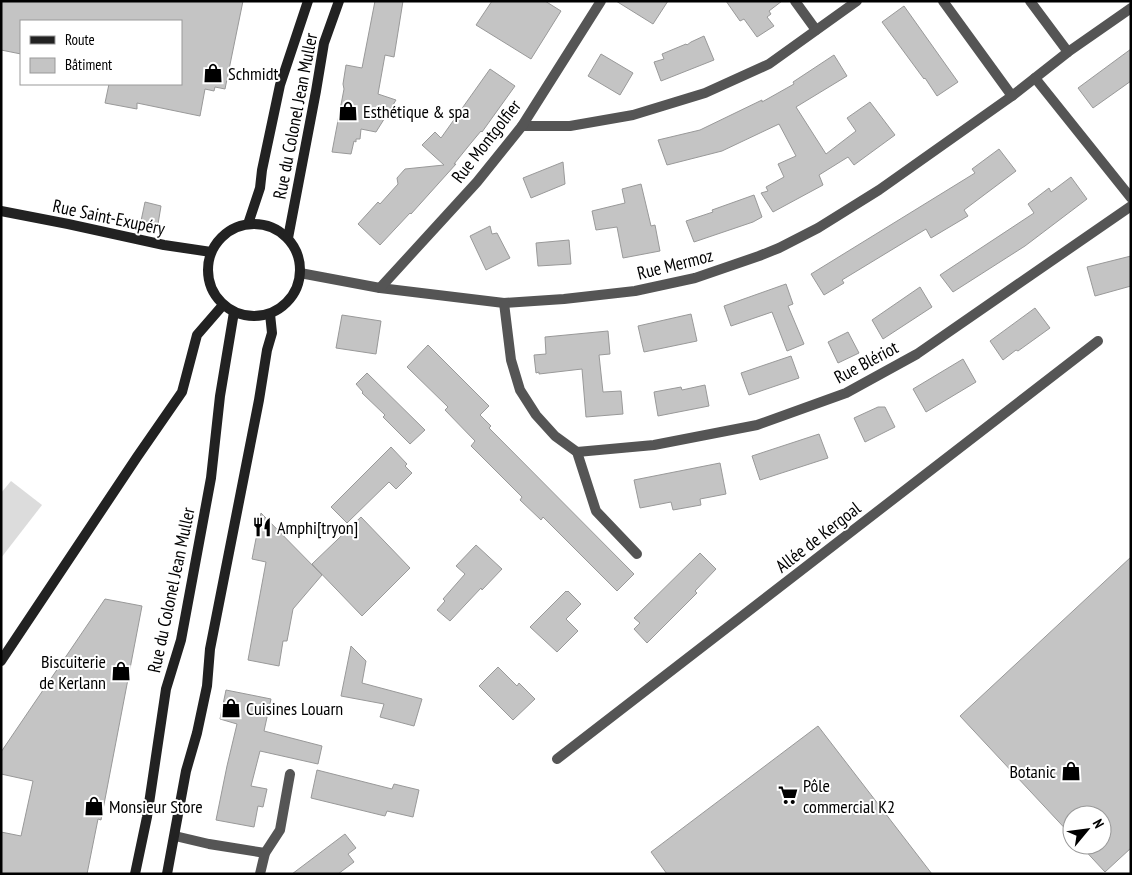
<svg xmlns="http://www.w3.org/2000/svg" width="1132" height="875" viewBox="0 0 1132 875" font-family="'PT Sans Narrow',sans-serif">
	<style>
		.green { fill: #dcdcdc }
		.building { fill: #c4c4c4; stroke: #999 }
		.lines { fill: none; stroke-linecap: round; stroke-linejoin: round }
		.street { stroke: #555; stroke-width: 10 }
		.secondary { stroke: #222; stroke-width: 10 }
		.labels { text-anchor: middle; dominant-baseline: central; stroke-width: 4; stroke-linejoin: round; paint-order: stroke }
		.poi-label { font-size: 18px; fill: #000; stroke: #fff; text-anchor: start }
		.street-label { font-size: 18px; fill: #000; stroke: #fff }
	</style>
	<rect width="100%" height="100%" fill="#fff"/>
	<path class="green" d="M 11,481 L 42,505 L 1,558 L 1,493 Z"/>
	<g class="building">
		<path d="M 1,1 L 243,1 L 225,89 L 215,87 L 214,91 L 205,89 L 200,116 L 137,103 L 137,109 L 105,103 L 109,84 L 181,84 L 181,21 L 21,21 L 21,54 L 1,50 Z"/>
		<path d="M 375,1 L 403,1 L 394,57 L 385,55 L 378,94 L 396,100 L 376,132 L 361,129 L 360,139 L 356,139 L 356,142 L 354,141 L 351,154 L 332,152 L 344,89 L 343,84 L 346,65 L 362,68 Z"/>
		<path d="M 492,1 L 545,1 L 561,11 L 531,59 L 476,25 Z"/>
		<path d="M 616,1 L 668,1 L 653,24 Z"/>
		<path d="M 726,1 L 782,1 L 769,11 L 771,14 L 767,17 L 774,26 L 757,37 L 744,19 L 740,21 Z"/>
		<path d="M 904,6 L 958,82 L 937,96 L 925,78 L 924,79 L 882,22 Z"/>
		<path d="M 704,36 L 714,60 L 661,81 L 654,62 L 664,59 L 662,54 L 686,44 L 687,45 L 691,42 Z"/>
		<path d="M 1131,49 L 1131,81 L 1093,108 L 1078,88 Z"/>
		<path d="M 601,54 L 633,73 L 620,95 L 588,76 Z"/>
		<path d="M 834,55 L 847,76 L 796,107 L 826,154 L 856,131 L 847,118 L 870,102 L 895,135 L 854,165 L 848,157 L 819,175 L 823,185 L 773,212 L 761,193 L 768,191 L 766,187 L 784,177 L 778,164 L 796,156 L 779,124 L 722,151 L 667,165 L 658,140 L 700,130 L 762,100 L 762,102 L 794,84 L 793,82 Z"/>
		<path d="M 490,69 L 515,86 L 482,132 L 481,131 L 471,143 L 454,164 L 456,164 L 411,214 L 410,213 L 380,245 L 358,224 L 378,202 L 380,204 L 398,184 L 397,178 L 405,169 L 444,165 L 422,145 L 435,132 L 441,138 Z"/>
		<path d="M 999,149 L 1016,171 L 964,210 L 968,216 L 931,238 L 926,229 L 842,280 L 844,283 L 824,295 L 811,274 L 975,173 L 972,169 Z"/>
		<path d="M 563,162 L 565,184 L 531,198 L 523,178 Z"/>
		<path d="M 1071,177 L 1087,199 L 1025,246 L 953,292 L 940,275 L 1034,213 L 1028,204 L 1049,188 L 1051,192 Z"/>
		<path d="M 641,184 L 651,226 L 655,225 L 660,251 L 623,258 L 617,227 L 596,230 L 592,211 L 625,203 L 622,189 Z"/>
		<path d="M 754,195 L 762,217 L 753,222 L 694,242 L 686,221 L 713,212 L 712,210 Z"/>
		<path d="M 145,202 L 161,206 L 158,224 L 141,221 Z"/>
		<path d="M 490,226 L 492,234 L 497,233 L 510,258 L 486,270 L 470,236 Z"/>
		<path d="M 569,240 L 571,264 L 538,266 L 536,243 Z"/>
		<path d="M 1131,256 L 1131,286 L 1095,296 L 1087,267 Z"/>
		<path d="M 786,284 L 793,304 L 788,306 L 804,344 L 787,351 L 772,312 L 731,326 L 724,306 Z"/>
		<path d="M 920,287 L 932,307 L 883,339 L 872,320 Z"/>
		<path d="M 1035,308 L 1050,328 L 1018,351 L 1016,350 L 1003,360 L 990,341 Z"/>
		<path d="M 691,314 L 697,341 L 644,352 L 638,326 Z"/>
		<path d="M 342,315 L 381,321 L 376,354 L 336,348 Z"/>
		<path d="M 608,331 L 610,354 L 599,355 L 603,392 L 621,391 L 623,414 L 586,417 L 582,369 L 539,374 L 539,372 L 536,373 L 534,355 L 546,354 L 545,337 Z"/>
		<path d="M 848,332 L 859,353 L 838,363 L 828,342 Z"/>
		<path d="M 428,345 L 489,406 L 480,415 L 491,426 L 489,428 L 634,574 L 617,591 L 543,517 L 541,520 L 520,500 L 522,497 L 471,446 L 475,441 L 445,410 L 448,407 L 407,367 Z"/>
		<path d="M 791,356 L 799,378 L 749,395 L 741,373 Z"/>
		<path d="M 963,359 L 976,382 L 926,412 L 913,389 Z"/>
		<path d="M 367,373 L 425,430 L 410,444 L 383,417 L 385,415 L 362,393 L 363,392 L 356,384 Z"/>
		<path d="M 705,385 L 709,406 L 658,416 L 654,392 L 681,387 L 682,390 Z"/>
		<path d="M 878,407 L 885,407 L 895,427 L 865,442 L 854,418 Z"/>
		<path d="M 819,434 L 828,458 L 760,480 L 752,456 Z"/>
		<path d="M 391,447 L 407,464 L 405,466 L 412,473 L 396,489 L 389,482 L 347,523 L 331,507 Z"/>
		<path d="M 720,463 L 726,494 L 700,499 L 701,505 L 673,510 L 671,502 L 640,508 L 634,480 Z"/>
		<path d="M 261,513 L 322,575 L 293,609 L 287,641 L 283,641 L 279,666 L 248,660 L 266,562 L 252,559 Z"/>
		<path d="M 361,517 L 410,568 L 362,616 L 312,564 Z"/>
		<path d="M 476,545 L 502,569 L 482,590 L 481,588 L 450,621 L 437,610 L 445,601 L 443,599 L 465,574 L 456,566 Z"/>
		<path d="M 700,553 L 716,569 L 695,591 L 697,593 L 647,643 L 634,629 L 640,623 L 634,618 Z"/>
		<path d="M 1131,557 L 1131,848 L 1105,872 L 1080,845 L 1102,845 L 1102,815 L 1072,815 L 1072,836 L 960,716 Z"/>
		<path d="M 566,591 L 567,592 L 568,591 L 581,604 L 566,619 L 578,631 L 557,652 L 530,627 Z"/>
		<path d="M 105,599 L 142,606 L 101,820 L 98,819 L 87,874 L 1,874 L 1,832 L 21,836 L 33,781 L 1,774 L 1,752 Z"/>
		<path d="M 351,646 L 366,661 L 362,683 L 422,699 L 414,726 L 380,717 L 384,704 L 341,696 Z"/>
		<path d="M 498,667 L 517,686 L 519,683 L 535,699 L 513,720 L 479,686 Z"/>
		<path d="M 226,690 L 271,699 L 264,731 L 322,746 L 318,764 L 260,751 L 251,786 L 267,789 L 263,807 L 258,806 L 254,827 L 216,820 L 227,766 L 237,724 L 220,719 Z"/>
		<path d="M 818,726 L 932,874 L 667,874 L 651,852 Z"/>
		<path d="M 317,770 L 392,789 L 394,784 L 419,790 L 413,817 L 387,811 L 385,816 L 311,798 Z"/>
		<path d="M 345,834 L 356,848 L 348,854 L 354,862 L 338,874 L 292,874 Z"/>
	</g>
	<g class="lines">
		<g class="street">
			<path d="M 795,1 L 816,30"/>
			<path d="M 943,1 L 1012,96"/>
			<path d="M 1030,1 L 1068,52"/>
			<path d="M 1035,78 L 1131,198"/>
			<path d="M 522,126 L 570,126 L 633,115 L 705,93 L 769,64 L 857,1"/>
			<path d="M 300,273 L 380,288 L 504,303 L 564,299 L 635,291 L 695,278 L 759,256 L 779,248 L 818,228 L 879,190 L 1012,96 L 1068,52 L 1131,8"/>
			<path d="M 380,288 L 477,182 L 522,126 L 601,1"/>
			<path d="M 504,303 L 511,360 L 520,390 L 536,415 L 555,436 L 577,452 L 596,511 L 637,554"/>
			<path d="M 577,452 L 654,445 L 757,425 L 846,393 L 917,354 L 1131,206"/>
			<path d="M 557,759 L 1098,341"/>
			<path d="M 175,836 L 209,844 L 265,853"/>
			<path d="M 260,874 L 265,853 L 280,830 L 290,774"/>
		</g>
		<g class="secondary">
			<path d="M 1,211 L 68,224 L 164,245 L 211,252"/>
			<circle cx="254" cy="270" r="46"/>
			<path d="M 248,224 L 260,188 L 262,170 L 280,85 L 308,1"/>
			<path d="M 288,238 L 316,91 L 324,43 L 339,1"/>
			<path d="M 1,661 L 137,457 L 182,392 L 197,335 L 223,305"/>
			<path d="M 135,874 L 147,817 L 166,689 L 181,640 L 211,478 L 220,396 L 234,312"/>
			<path d="M 167,874 L 186,771 L 197,733 L 207,686 L 210,649 L 259,400 L 267,350 L 272,333 L 270,314"/>
		</g>
	</g>
	<defs>
		<symbol id="shop-bare" viewBox="-9 -9 18 18"><path d="M-5-2.5h2.3a2.7 3.5 0 0 1 5.4 0H5L5.5 6h-11ZM-1.5-2.5h3a1.5 2.3 0 0 0-3 0Z" fill="#000" stroke="#fff" stroke-width="2.5" paint-order="stroke"/></symbol>
		<symbol id="restaurant-bare" viewBox="-9 -9 18 18"><path d="M-5-6h1v4h1v-4h1v4h1v-4h1v5L-1.5 .5V6h-2V.5L-5-1ZM5-6V6H3V1.5H1.5Q1.5-4 5-6Z" fill="#000" stroke="#fff" stroke-width="2.5" paint-order="stroke"/></symbol>
		<symbol id="supermarket-bare" viewBox="-9 -9 18 18"><path d="M-6-5.5h2.5l.6 2H6L4.5 2H-2.5L-4.4-4H-6ZM-1.5 3.2a1.3 1.3 0 1 0 .1 0ZM3 3.2a1.3 1.3 0 1 0 .1 0Z" fill="#000" stroke="#fff" stroke-width="2.5" paint-order="stroke"/></symbol>
	</defs>
	<g fill-rule="evenodd">
		<use href="#shop-bare" x="199" y="59" width="28" height="28"/>
		<use href="#shop-bare" x="334" y="97" width="28" height="28"/>
		<use href="#restaurant-bare" x="248" y="513" width="28" height="28"/>
		<use href="#shop-bare" x="107" y="657" width="28" height="28"/>
		<use href="#shop-bare" x="217" y="694" width="28" height="28"/>
		<use href="#shop-bare" x="1057" y="757" width="28" height="28"/>
		<use href="#supermarket-bare" x="774" y="781" width="28" height="28"/>
		<use href="#shop-bare" x="80" y="792" width="28" height="28"/>
	</g>
	<g class="labels">
		<g class="poi-label">
			<text x="228" y="73">Schmidt</text>
			<text x="363" y="111">Esthétique &amp; spa</text>
			<text x="277" y="527">Amphi[tryon]</text>
			<text x="106" y="661" text-anchor="end">Biscuiterie<tspan x="106" dy="21">de Kerlann</tspan></text>
			<text x="246" y="708">Cuisines Louarn</text>
			<text x="1056" y="771" text-anchor="end">Botanic</text>
			<text x="803" y="785">Pôle<tspan x="803" dy="21">commercial K2</tspan></text>
			<text x="109" y="806">Monsieur Store</text>
		</g>
		<g class="street-label">
			<text transform="translate(295 116) rotate(-79)">Rue du Colonel Jean Muller</text>
			<text transform="translate(486 141) rotate(-52)">Rue Montgolfier</text>
			<text transform="translate(109 217) rotate(12)">Rue Saint-Exupéry</text>
			<text transform="translate(675 264) rotate(-14)">Rue Mermoz</text>
			<text transform="translate(866 362) rotate(-28)">Rue Blériot</text>
			<text transform="translate(818 537) rotate(-38)">Allée de Kergoal</text>
			<text transform="translate(171 590) rotate(-78)">Rue du Colonel Jean Muller</text>
		</g>
	</g>
	<rect width="1132" height="875" fill="none" stroke="#000000" stroke-width="5"/>
	<rect x="20" y="20" width="162" height="65" fill="#ffffff" stroke="#999999"/>
	<rect x="30" y="36" width="25" height="8" fill="#222222" stroke="#999999"/>
	<text x="65" y="45" font-size="15" fill="#000000">Route</text>
	<rect x="30" y="58" width="25" height="15" fill="#c4c4c4" stroke="#999999"/>
	<text x="65" y="70" font-size="15" fill="#000000">Bâtiment</text>
	<g transform="translate(1087 830) rotate(61)"><circle r="24" fill="#ffffff" stroke="#999999"/>
	<path d="M0-4L9 19L0 12L-9 19Z" fill="#000000"/>
	<text y="-8" font-size="14" font-weight="bold" text-anchor="middle" fill="#000000">N</text>
	</g>
</svg>
